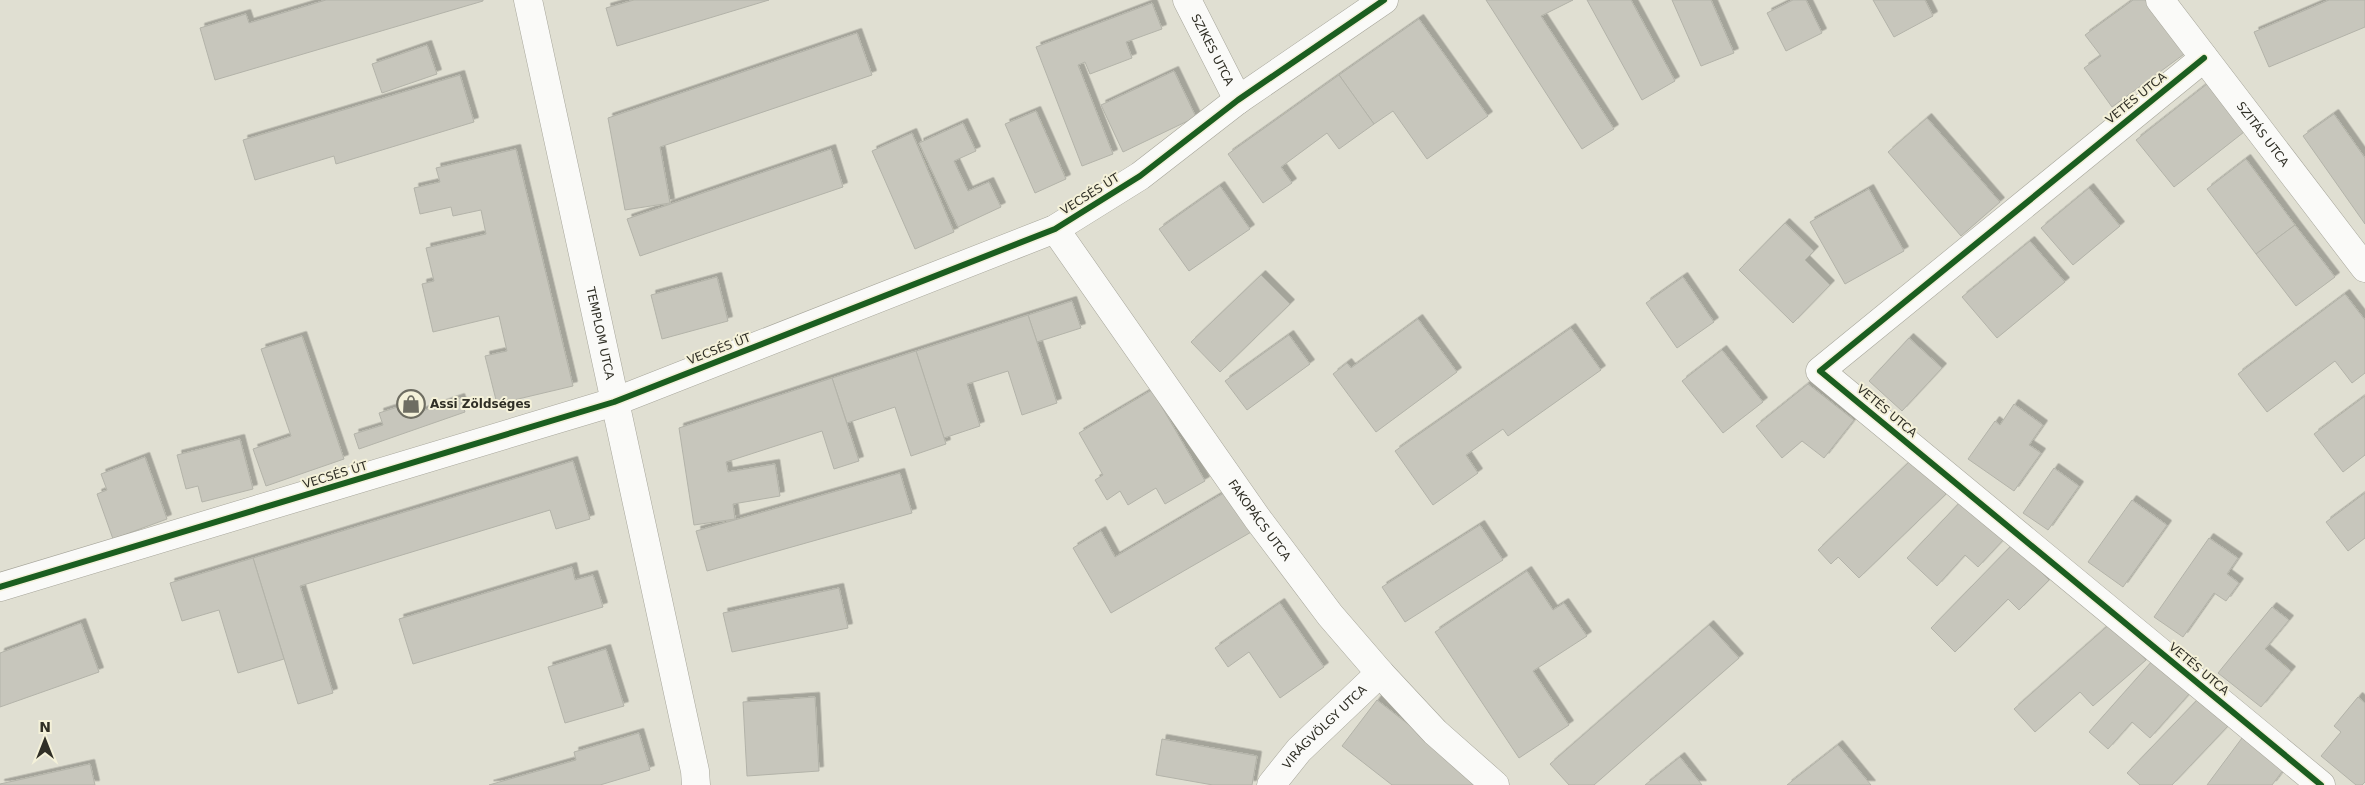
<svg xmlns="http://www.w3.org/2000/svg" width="2365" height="785" viewBox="0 0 2365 785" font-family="'DejaVu Sans',sans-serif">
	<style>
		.building { fill: #c7c6bc; stroke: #b3b3a9; filter: url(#shadow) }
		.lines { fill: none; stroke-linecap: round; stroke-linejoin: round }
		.street-casing { stroke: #a6a59a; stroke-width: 29 }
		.secondary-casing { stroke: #a6a59a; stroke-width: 29 }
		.street { stroke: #fafaf8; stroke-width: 28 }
		.secondary { stroke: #fafaf8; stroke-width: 28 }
		.cycleway-casing { stroke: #f4f1d9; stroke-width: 9 }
		.cycleway { stroke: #1b5e20; stroke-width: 6 }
		.labels { text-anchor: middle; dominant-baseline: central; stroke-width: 4; stroke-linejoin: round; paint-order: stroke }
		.street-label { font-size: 12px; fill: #302f26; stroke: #f4f1d9 }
		.poi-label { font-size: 12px; font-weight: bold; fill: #302f26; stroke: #f4f1d9; text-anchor: start }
	</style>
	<defs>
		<filter id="shadow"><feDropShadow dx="4.5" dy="-4.5" stdDeviation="0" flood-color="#0004"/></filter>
	</defs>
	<rect width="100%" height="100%" fill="#e0dfd2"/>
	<g class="building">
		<path d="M 326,0 L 483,0 L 483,1 L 215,80 L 200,28 L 246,14 L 249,23 Z"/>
		<path d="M 634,0 L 769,0 L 617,46 L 606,8 Z"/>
		<path d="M 1486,0 L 1573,0 L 1541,16 L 1614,129 L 1582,149 Z"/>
		<path d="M 1587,0 L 1631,0 L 1675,81 L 1642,100 Z"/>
		<path d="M 1672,0 L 1711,0 L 1734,53 L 1701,66 Z"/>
		<path d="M 1793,0 L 1806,0 L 1822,33 L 1786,51 L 1767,13 Z"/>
		<path d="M 1873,0 L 1925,0 L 1933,16 L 1894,37 Z"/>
		<path d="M 2133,0 L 2149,0 L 2187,52 L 2112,107 L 2084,68 L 2101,56 L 2085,35 Z"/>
		<path d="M 2329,0 L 2365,0 L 2365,27 L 2269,67 L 2254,32 Z"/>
		<path d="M 1152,3 L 1162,29 L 1126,42 L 1132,58 L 1090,74 L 1085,62 L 1078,65 L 1113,154 L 1082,166 L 1036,47 Z"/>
		<path d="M 1419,19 L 1488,116 L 1427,159 L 1393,111 L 1374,124 L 1339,75 Z"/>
		<path d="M 857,33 L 872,75 L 660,147 L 670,203 L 625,210 L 608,118 Z"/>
		<path d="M 427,45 L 437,74 L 382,93 L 372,64 Z"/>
		<path d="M 1174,71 L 1196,117 L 1123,152 L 1101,105 Z"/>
		<path d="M 460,75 L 474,122 L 336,164 L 334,156 L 255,180 L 243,140 Z"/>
		<path d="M 1339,75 L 1374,124 L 1339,149 L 1327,133 L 1281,167 L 1292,183 L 1263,203 L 1228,154 Z"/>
		<path d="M 2207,84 L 2244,132 L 2174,187 L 2136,140 Z"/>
		<path d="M 1036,111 L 1066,179 L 1035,193 L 1005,124 Z"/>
		<path d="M 2334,114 L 2365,158 L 2365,224 L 2303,136 Z"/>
		<path d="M 1927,118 L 2000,202 L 1961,236 L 1888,152 Z"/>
		<path d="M 963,123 L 976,151 L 954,161 L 968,191 L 989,182 L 1001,207 L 958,227 L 919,143 Z"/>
		<path d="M 912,133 L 954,232 L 915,249 L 872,151 Z"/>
		<path d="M 516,149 L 573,386 L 497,404 L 485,356 L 507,351 L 499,316 L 433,332 L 422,284 L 434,281 L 426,248 L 486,234 L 481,210 L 453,216 L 451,207 L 420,214 L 414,188 L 440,182 L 436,168 Z"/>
		<path d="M 831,149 L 843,187 L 640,256 L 627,219 Z"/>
		<path d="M 2246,159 L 2295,225 L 2256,254 L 2207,189 Z"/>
		<path d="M 1220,186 L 1250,229 L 1189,271 L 1159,229 Z"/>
		<path d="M 2089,188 L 2120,226 L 2073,265 L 2041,228 Z"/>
		<path d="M 1869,189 L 1904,251 L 1845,284 L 1810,222 Z"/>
		<path d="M 1785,223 L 1814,251 L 1805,260 L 1830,285 L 1793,323 L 1739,270 Z"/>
		<path d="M 2295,225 L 2335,277 L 2296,306 L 2256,254 Z"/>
		<path d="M 2030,241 L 2065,282 L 1997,338 L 1962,297 Z"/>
		<path d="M 1261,275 L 1290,304 L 1220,372 L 1191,342 Z"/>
		<path d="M 717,277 L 728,321 L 662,339 L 651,295 Z"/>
		<path d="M 1683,277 L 1714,322 L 1677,348 L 1646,303 Z"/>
		<path d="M 2345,294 L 2365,320 L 2365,373 L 2352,383 L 2335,361 L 2267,412 L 2238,374 Z"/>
		<path d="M 1072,301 L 1081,328 L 1037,342 L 1028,315 Z"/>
		<path d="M 1028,315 L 1057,403 L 1022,415 L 1008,371 L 967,384 L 980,426 L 944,438 L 916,351 Z"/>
		<path d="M 1418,319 L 1457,372 L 1376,432 L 1333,374 L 1347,363 L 1351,368 Z"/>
		<path d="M 1571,328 L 1601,370 L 1508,436 L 1503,429 L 1466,455 L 1478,473 L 1433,505 L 1395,451 Z"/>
		<path d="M 1289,335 L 1310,364 L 1247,410 L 1225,381 Z"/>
		<path d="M 302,336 L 344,459 L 266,486 L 253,449 L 291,436 L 261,349 Z"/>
		<path d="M 1909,338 L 1942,368 L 1902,411 L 1869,381 Z"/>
		<path d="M 1722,350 L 1763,402 L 1723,433 L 1682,381 Z"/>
		<path d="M 916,351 L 946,444 L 911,456 L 895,407 L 847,423 L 832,378 Z"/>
		<path d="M 832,378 L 859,461 L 834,469 L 822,431 L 726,462 L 728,472 L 775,464 L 780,496 L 733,504 L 735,519 L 694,525 L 679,428 Z"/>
		<path d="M 1808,384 L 1854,420 L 1824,458 L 1802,441 L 1782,458 L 1756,426 Z"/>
		<path d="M 1152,390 L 1205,481 L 1165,504 L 1156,488 L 1128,505 L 1120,491 L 1107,500 L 1095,480 L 1103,475 L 1079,433 Z"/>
		<path d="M 2365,396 L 2365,455 L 2343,472 L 2314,434 Z"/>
		<path d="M 460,398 L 465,412 L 359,449 L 354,434 L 383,425 L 379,413 L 407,404 L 411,415 Z"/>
		<path d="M 2014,404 L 2043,425 L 2029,445 L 2041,453 L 2014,491 L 1968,459 L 1995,421 L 2000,425 Z"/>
		<path d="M 240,439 L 253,489 L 202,502 L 198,486 L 186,489 L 177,455 Z"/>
		<path d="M 145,457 L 167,519 L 113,539 L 97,494 L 107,490 L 101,474 Z"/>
		<path d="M 1912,459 L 1946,494 L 1859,578 L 1838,557 L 1831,564 L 1818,550 Z"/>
		<path d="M 573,461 L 590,519 L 556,529 L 550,510 L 300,586 L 333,693 L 298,704 L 253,558 Z"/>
		<path d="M 2054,468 L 2079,486 L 2048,530 L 2023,513 Z"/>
		<path d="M 900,473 L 912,513 L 707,571 L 696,531 Z"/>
		<path d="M 1229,490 L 1253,531 L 1111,613 L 1073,548 L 1101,531 L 1115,557 Z"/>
		<path d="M 2365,493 L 2365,538 L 2348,551 L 2326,522 Z"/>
		<path d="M 1963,499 L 2005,538 L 1978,567 L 1965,555 L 1937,586 L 1907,558 Z"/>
		<path d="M 2132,500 L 2167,525 L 2123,587 L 2088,562 Z"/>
		<path d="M 1480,525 L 1503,560 L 1405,622 L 1382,587 Z"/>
		<path d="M 2209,538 L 2238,558 L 2227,574 L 2239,583 L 2226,601 L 2214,593 L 2183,637 L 2154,617 Z"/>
		<path d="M 2013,544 L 2049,580 L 2019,610 L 2008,599 L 1955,652 L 1931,628 Z"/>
		<path d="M 253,558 L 284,659 L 238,673 L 219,610 L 182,621 L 170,583 Z"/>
		<path d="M 572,567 L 575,580 L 593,575 L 603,607 L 413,664 L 399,619 Z"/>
		<path d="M 1527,571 L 1553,610 L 1564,603 L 1587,636 L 1533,671 L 1569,725 L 1519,758 L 1435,632 Z"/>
		<path d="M 839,588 L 848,628 L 732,652 L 723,613 Z"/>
		<path d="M 1280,603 L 1324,667 L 1280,698 L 1249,652 L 1228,667 L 1215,648 Z"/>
		<path d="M 2272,607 L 2289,620 L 2265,649 L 2291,671 L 2261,707 L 2218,673 Z"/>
		<path d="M 2112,622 L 2146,660 L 2093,706 L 2080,692 L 2035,732 L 2014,709 Z"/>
		<path d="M 81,623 L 99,672 L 0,707 L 0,653 Z"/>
		<path d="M 1709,625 L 1739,658 L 1594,785 L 1569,785 L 1550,764 Z"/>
		<path d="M 606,649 L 624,706 L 565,723 L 548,667 Z"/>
		<path d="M 2153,660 L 2190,693 L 2150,738 L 2132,722 L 2108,749 L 2089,732 Z"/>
		<path d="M 815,697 L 819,771 L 747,776 L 743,702 Z"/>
		<path d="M 2358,697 L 2365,703 L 2365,782 L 2362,785 L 2356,785 L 2321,756 L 2341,732 L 2334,726 Z"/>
		<path d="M 2199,698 L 2228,726 L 2172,785 L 2140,785 L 2127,773 Z"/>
		<path d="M 1377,700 L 1479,779 L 1474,785 L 1392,785 L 1342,746 Z"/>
		<path d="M 639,733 L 650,770 L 600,785 L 489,785 L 576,760 L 574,752 Z"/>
		<path d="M 2242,738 L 2284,769 L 2272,785 L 2207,785 Z"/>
		<path d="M 1162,739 L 1257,756 L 1252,785 L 1213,785 L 1156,775 Z"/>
		<path d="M 1838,745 L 1871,785 L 1787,785 Z"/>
		<path d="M 1680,757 L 1702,785 L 1645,785 Z"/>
		<path d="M 90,764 L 95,785 L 0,785 L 0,784 Z"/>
	</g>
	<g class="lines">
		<defs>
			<g id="street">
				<path id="s1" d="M 1187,0 L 1238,100"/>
				<path id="s2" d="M 2160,0 L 2365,268"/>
				<path d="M 2204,58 L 1820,371 L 2321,785"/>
				<path id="s3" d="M 1055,229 L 1257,518 L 1330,615 L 1380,673 L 1435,732 L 1495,785"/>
				<path d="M 0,587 L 614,402"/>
				<path id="s4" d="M 1271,785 L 1299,750 L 1380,673"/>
			</g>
			<g id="secondary">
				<path id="s5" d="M 528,0 L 695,771 L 696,785"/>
				<path d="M 614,402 L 1055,229 L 1140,176 L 1238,100 L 1384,0"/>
			</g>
		</defs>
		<use href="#street" class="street-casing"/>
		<use href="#secondary" class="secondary-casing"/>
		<use href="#street" class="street"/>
		<use href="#secondary" class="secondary"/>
		<defs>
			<g id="cycleway">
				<path d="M 2204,58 L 1820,371 L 2321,785"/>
				<path d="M 0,587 L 614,402 L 1055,229 L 1140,176 L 1238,100 L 1384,0"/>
			</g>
		</defs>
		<use href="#cycleway" class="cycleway-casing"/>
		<use href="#cycleway" class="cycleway"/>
	</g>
	<defs>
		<symbol id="shop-ring" viewBox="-11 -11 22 22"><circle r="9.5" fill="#f4f1d9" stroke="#6e6d62" stroke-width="1.5"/><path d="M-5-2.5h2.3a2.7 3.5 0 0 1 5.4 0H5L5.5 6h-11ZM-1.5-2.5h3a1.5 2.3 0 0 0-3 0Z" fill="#6e6d62"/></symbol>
	</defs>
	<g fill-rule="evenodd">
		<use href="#shop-ring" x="395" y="388" width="32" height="32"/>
	</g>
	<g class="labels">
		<g class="street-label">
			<text stroke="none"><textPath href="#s1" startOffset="56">SZIKES UTCA</textPath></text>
			<text transform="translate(2136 98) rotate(-39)">VETÉS UTCA</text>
			<text stroke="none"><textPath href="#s2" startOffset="169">SZITÁS UTCA</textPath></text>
			<text transform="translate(1090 194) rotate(-32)">VECSÉS ÚT</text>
			<text stroke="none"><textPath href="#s5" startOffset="341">TEMPLOM UTCA</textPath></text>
			<text transform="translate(719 349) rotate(-21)">VECSÉS ÚT</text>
			<text transform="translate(1887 411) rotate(40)">VETÉS UTCA</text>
			<text transform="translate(335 475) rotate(-17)">VECSÉS ÚT</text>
			<text stroke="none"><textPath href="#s3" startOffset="356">FAKOPÁCS UTCA</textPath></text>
			<text transform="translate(2199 669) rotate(40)">VETÉS UTCA</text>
			<text stroke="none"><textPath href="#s4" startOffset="79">VIRÁGVÖLGY UTCA</textPath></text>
		</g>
		<g class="poi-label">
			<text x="430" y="404">Assi Zöldséges</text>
		</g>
	</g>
	<g transform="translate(45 740)" stroke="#f4f1d9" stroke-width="4" paint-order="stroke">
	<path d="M0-4L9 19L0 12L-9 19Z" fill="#302f26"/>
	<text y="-8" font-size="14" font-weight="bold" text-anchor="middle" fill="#302f26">N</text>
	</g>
</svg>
